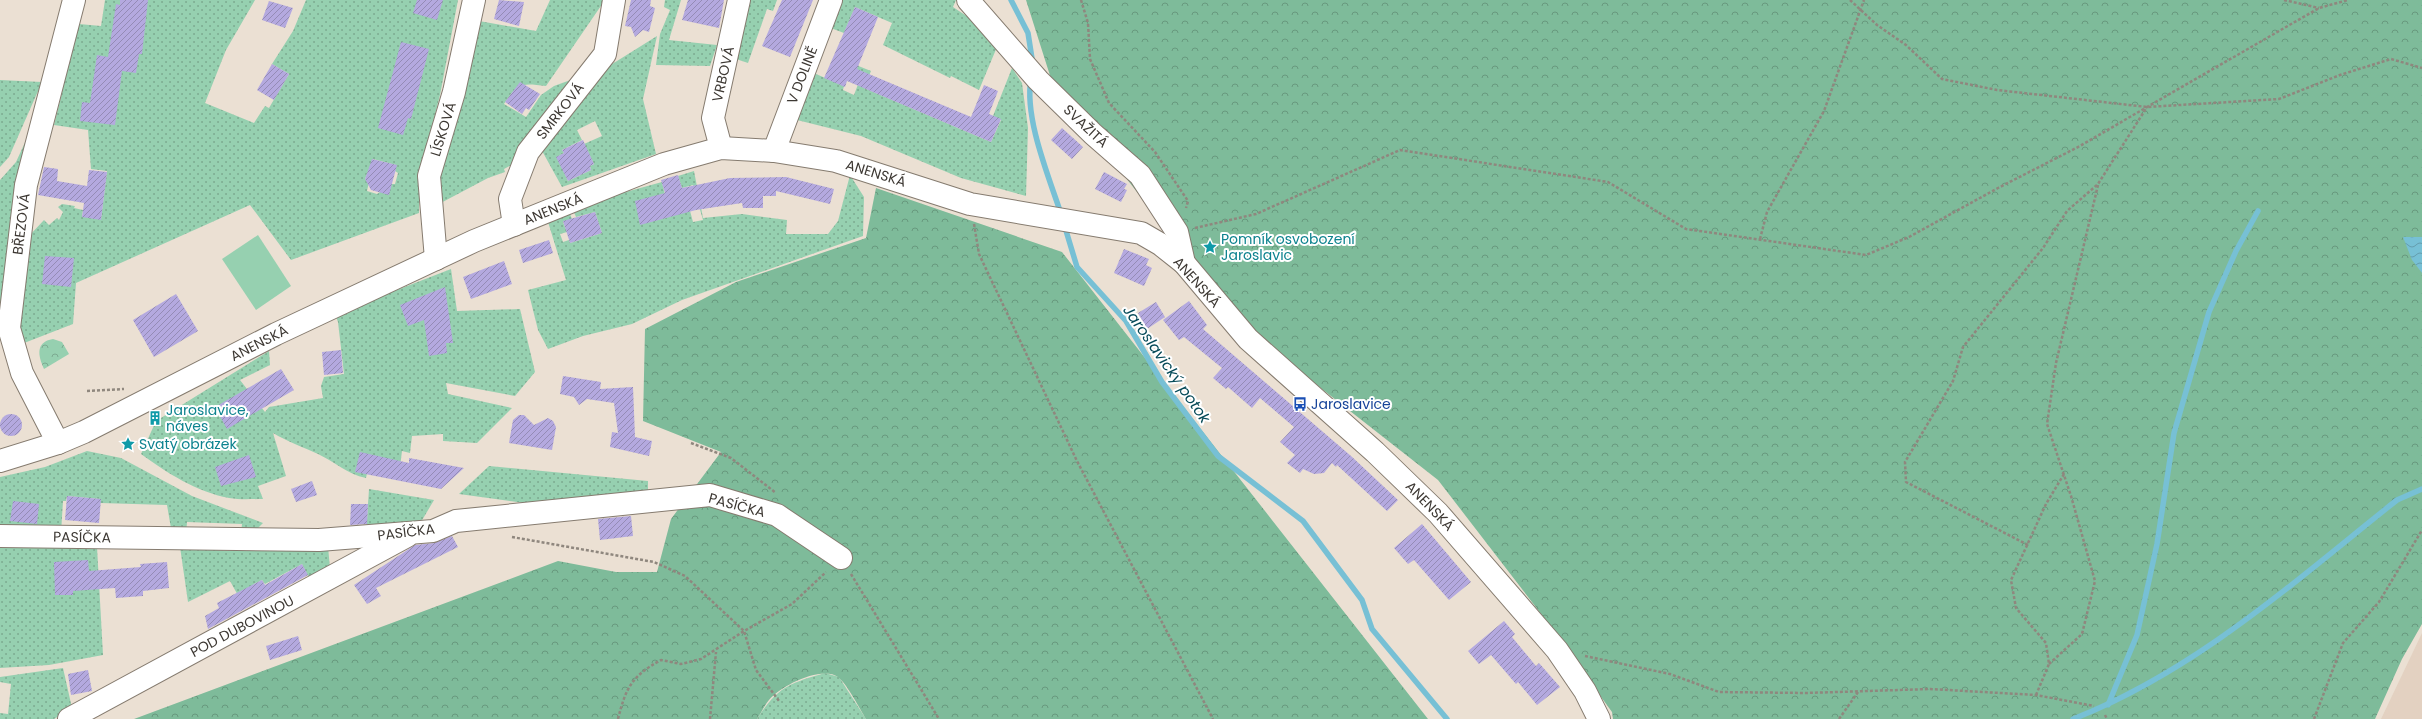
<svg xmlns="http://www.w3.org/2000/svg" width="2422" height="719" viewBox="0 0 2422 719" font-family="Poppins,sans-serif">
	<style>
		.education { fill: #e3d1c1 }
		.grass { fill: url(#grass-dots); fill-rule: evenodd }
		.forest { fill: url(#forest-crowns) }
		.park { fill: url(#park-crowns) }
		.pitch { fill: #96d0b0 }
		.water { fill: url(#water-waves) }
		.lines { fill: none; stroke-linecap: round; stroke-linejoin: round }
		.stream { stroke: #77c0d5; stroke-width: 5.5 }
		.building { fill: url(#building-hatch) }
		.minor-casing { stroke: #857b6f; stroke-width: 24 }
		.path { stroke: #8f877e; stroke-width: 2.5; stroke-dasharray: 3 2; stroke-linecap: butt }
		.minor { stroke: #fff; stroke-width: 22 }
		.labels { text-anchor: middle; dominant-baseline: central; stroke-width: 4; stroke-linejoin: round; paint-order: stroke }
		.street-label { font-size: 14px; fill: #3d3833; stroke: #fff }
		.culture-label { font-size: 14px; fill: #0d838f; stroke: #fff; text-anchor: start }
		.transit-label { font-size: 14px; fill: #164399; stroke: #fff; text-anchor: start }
		.water-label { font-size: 15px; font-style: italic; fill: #064a58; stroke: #fff }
	</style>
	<defs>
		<pattern id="grass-dots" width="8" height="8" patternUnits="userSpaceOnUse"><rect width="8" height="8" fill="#96d0b0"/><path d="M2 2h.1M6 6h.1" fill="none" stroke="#7caa90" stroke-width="1.8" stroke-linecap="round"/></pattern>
		<pattern id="forest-crowns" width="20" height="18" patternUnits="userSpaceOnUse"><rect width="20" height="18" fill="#7ebb9a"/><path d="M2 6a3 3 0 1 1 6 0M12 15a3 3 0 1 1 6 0" fill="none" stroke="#68997e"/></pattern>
		<pattern id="park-crowns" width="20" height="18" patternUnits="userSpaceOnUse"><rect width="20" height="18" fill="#96d0b0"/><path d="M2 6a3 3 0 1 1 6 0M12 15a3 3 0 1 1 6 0" fill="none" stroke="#7caa90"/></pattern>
		<pattern id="water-waves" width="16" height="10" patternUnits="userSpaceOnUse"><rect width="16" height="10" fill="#77c0d5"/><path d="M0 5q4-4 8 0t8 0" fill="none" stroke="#639dad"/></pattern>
		<pattern id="building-hatch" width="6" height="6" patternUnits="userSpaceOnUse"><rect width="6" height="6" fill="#b4a9df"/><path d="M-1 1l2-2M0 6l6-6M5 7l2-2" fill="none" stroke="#948bb5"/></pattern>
	</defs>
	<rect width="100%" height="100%" fill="#ebe0d3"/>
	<path class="education" d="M 2422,633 L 2422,719 L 2381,719 Z"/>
	<g class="grass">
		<path d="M 105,0 L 255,0 L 226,50 L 205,103 L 254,123 L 265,106 L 269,108 L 289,74 L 272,64 L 293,31 L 306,0 L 458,0 L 440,95 L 419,177 L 419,213 L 291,260 L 250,205 L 76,283 L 73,324 L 19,345 L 14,332 L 29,236 L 44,220 L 49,225 L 57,218 L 59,220 L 63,212 L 58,207 L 62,204 L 75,206 L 74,208 L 83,210 L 82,216 L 101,219 L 107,171 L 91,169 L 88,130 L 54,125 L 62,93 L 63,64 L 79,24 L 101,26 ZM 373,159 L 396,165 L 395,171 L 398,173 L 395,184 L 392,184 L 377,194 L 367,191 L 369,182 L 365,179 Z"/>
		<path d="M 550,0 L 605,0 L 546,86 C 522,83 518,82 504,104 L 526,117 L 541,95 L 554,86 L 609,66 L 657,36 L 643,99 L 656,154 L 562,187 L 541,149 L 504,169 L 505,172 L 488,178 L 437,205 L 443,152 L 479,21 L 536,31 ZM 595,121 L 602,136 L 584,144 L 594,164 L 590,166 L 591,170 L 568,181 L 557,157 L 564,153 L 562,150 L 582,140 L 577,130 Z"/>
		<path d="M 665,0 L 681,0 L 669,40 L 717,45 L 710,66 L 656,65 L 660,34 L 670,10 L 664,7 Z"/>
		<path d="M 749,0 L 777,0 L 773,11 L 767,9 L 748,63 L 736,59 Z"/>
		<path d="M 841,0 L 956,0 L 953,7 L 968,17 L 997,47 L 979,90 L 951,76 L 950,78 L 883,45 L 892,23 L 855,7 L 844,33 L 828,27 Z"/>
		<path d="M 856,65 L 871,71 L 864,88 L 991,142 L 1001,120 L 993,116 L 1012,68 L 1022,83 L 1028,128 L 1026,196 L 961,178 L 861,136 L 793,119 L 809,71 L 844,86 L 843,90 L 854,95 L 860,79 L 850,75 Z"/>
		<path d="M 0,80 L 42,82 L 9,157 L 0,167 Z"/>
		<path d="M 44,101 L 6,332 L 0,339 L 0,180 L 16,162 Z"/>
		<path d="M 694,171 L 703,218 L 742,214 L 787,220 L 786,234 L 828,234 L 838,221 L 850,175 L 864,197 L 863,236 L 682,300 L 632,324 L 583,336 L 548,349 L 538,330 L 528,290 L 566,280 L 548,222 L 570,214 L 572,219 L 563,222 L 567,232 L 560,234 L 563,242 L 569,240 L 570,243 L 602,233 L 595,212 L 576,217 L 574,212 L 622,193 L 662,182 L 669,212 L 689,207 L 693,222 L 703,220 L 693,185 L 682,188 L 678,176 Z"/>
		<path d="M 451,269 L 457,311 L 520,309 L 535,372 L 515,396 L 446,383 L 448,394 L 512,408 L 477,443 L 443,441 L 443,434 L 412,436 L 410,453 L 402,451 L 400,467 L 370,459 L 366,478 C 347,474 335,462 318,454 C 303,447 288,442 273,433 L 286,476 L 258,486 L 263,499 C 252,499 240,500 229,498 C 197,492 167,473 141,454 L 156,421 L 269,351 L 270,365 L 240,380 L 265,412 L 269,407 L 323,398 L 321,386 L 324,377 L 344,374 L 338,322 L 335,314 Z"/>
		<path d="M 87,451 L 121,458 L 192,496 L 263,523 L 255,531 L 241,534 L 242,524 L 187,522 L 186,535 L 172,534 L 167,505 L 100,503 L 100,499 L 67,496 L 66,501 L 63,501 L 61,533 L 0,526 L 0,477 L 45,467 Z"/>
		<path d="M 489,466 L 648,481 L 648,492 L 532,504 L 459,494 Z"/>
		<path d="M 369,489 L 434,500 L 421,522 L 366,535 Z"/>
		<path d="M 0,539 L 97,547 L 103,655 L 49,665 L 0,668 Z"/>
		<path d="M 290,546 L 328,546 L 330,569 L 309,578 L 302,564 L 265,584 L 262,580 L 254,584 L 240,599 L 230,581 L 188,602 L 180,547 L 228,551 Z"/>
		<path d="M 63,668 L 72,708 L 54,719 L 0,719 L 0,713 L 8,714 L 11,684 L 0,682 L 0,677 Z"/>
		<path d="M 825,673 L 839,677 L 866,719 L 757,719 C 777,687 790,683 825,673 Z"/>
	</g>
	<g class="forest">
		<path d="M 1026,0 L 2422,0 L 2422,624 L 2402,659 L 2375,719 L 1613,719 L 1612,712 L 1535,606 L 1438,480 L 1243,327 L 1053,85 Z"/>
		<path d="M 876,188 L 1062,252 L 1428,719 L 866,719 C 860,709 847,684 838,677 C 822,665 780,686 769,700 C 764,706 761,713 757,719 L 134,719 L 558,561 L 616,572 L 657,572 L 671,519 L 721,452 L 643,421 L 645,329 L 736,282 L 866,238 Z"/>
	</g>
	<path class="park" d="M 53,339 L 62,342 L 69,354 L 44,369 C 38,356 35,342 53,339 Z"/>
	<path class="pitch" d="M 258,235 L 291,286 L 256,310 L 222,259 Z"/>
	<path class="water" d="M 2403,237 L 2422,237 L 2422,273 L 2412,260 Z"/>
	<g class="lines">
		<g class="stream">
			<path d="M 1011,0 L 1028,33 L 1033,65"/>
			<path d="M 1031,79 C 1024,118 1049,177 1061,214"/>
			<path d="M 1064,224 L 1077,267 L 1126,321 L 1162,382 L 1218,456 L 1303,521 L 1362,600 L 1372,629 L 1447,719"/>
			<path d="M 2108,705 L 2137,635 L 2157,544 L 2174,433 L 2209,312 L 2236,251 L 2258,211"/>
			<path d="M 2073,719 C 2196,671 2295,581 2397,500 L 2422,489"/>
		</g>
	</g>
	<g class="building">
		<path d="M 120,0 L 148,0 L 142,54 L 139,54 L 136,73 L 122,71 L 115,125 L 80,121 L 82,102 L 90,103 L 97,55 L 108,57 L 116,4 L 120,5 Z"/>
		<path d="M 417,0 L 443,0 L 437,20 L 413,13 Z"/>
		<path d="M 499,0 L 524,2 L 519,26 L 494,19 Z"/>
		<path d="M 631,0 L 651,0 L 650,6 L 655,8 L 649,32 L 643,30 L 635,37 L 631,27 L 625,26 Z"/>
		<path d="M 688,0 L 724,0 L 719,28 L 682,20 Z"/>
		<path d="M 782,0 L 813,0 L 790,57 L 762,46 Z"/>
		<path d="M 269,1 L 293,8 L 285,28 L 262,20 Z"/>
		<path d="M 855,7 L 878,17 L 857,69 L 971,117 L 984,85 L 998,91 L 989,114 L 1001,119 L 991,142 L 847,81 L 845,87 L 824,78 Z"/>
		<path d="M 401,42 L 429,49 L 411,119 L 408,118 L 403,135 L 378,128 Z"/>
		<path d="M 272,64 L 289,74 L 274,100 L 257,90 Z"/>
		<path d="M 520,82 L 540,94 L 529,110 L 526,108 L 522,114 L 505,102 Z"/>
		<path d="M 1062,128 L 1083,147 L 1072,159 L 1051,140 Z"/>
		<path d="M 583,140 L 594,164 L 590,166 L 591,170 L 568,181 L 556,157 L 564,153 L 562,150 Z"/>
		<path d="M 372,159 L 397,165 L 389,195 L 371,190 L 365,179 Z"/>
		<path d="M 44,167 L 58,169 L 57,181 L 87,186 L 89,170 L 107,172 L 101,220 L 82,217 L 84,203 L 38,195 Z"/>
		<path d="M 1104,172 L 1127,184 L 1124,189 L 1127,190 L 1121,202 L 1095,189 Z"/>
		<path d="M 678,175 L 682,188 L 730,178 L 786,177 L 834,189 L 830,204 L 776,191 L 776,196 L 763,196 L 763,208 L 743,208 L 742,203 L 696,210 L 640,225 L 635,201 L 665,193 L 661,180 Z"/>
		<path d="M 595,212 L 602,233 L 570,243 L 563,221 Z"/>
		<path d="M 549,240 L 553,253 L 523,263 L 519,250 Z"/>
		<path d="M 1124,249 L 1149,259 L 1146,265 L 1152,268 L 1144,286 L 1114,273 Z"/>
		<path d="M 45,256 L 74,258 L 71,287 L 42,284 Z"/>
		<path d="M 504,261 L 512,284 L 471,299 L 463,277 Z"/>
		<path d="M 445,287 L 453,343 L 446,343 L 447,353 L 429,356 L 424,320 L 408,326 L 400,305 Z"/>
		<path d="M 176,294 L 198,331 L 154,357 L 133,320 Z"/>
		<path d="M 1189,301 L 1207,325 L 1203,329 L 1351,456 L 1398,500 L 1387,511 L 1337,465 L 1336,467 L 1332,463 L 1324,473 L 1314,474 L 1303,469 L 1300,473 L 1287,463 L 1295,455 L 1280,442 L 1294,427 L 1260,398 L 1252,408 L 1228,387 L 1226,389 L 1213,378 L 1222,368 L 1184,337 L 1179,340 L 1163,320 Z"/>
		<path d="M 1156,302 L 1165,317 L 1147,329 L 1138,313 Z"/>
		<path d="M 341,350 L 343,373 L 324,375 L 322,352 Z"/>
		<path d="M 281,369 L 294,390 L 227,429 L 215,407 Z"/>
		<path d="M 563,376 L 601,382 L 600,389 L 633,387 L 635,437 L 652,441 L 649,456 L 610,447 L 612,432 L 618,433 L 614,403 L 587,399 L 579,405 L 574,397 L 560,394 Z"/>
		<circle cx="11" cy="425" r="11"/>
		<path d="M 519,415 L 524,415 L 534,425 L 548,418 L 553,421 L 556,427 L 552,450 L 509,443 L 513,420 Z"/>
		<path d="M 360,452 L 409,463 L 409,458 L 464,468 L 441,489 L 355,472 Z"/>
		<path d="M 249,455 L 256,477 L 221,486 L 215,467 Z"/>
		<path d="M 312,481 L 317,495 L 296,502 L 291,489 Z"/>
		<path d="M 67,496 L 101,499 L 99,523 L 65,520 Z"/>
		<path d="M 13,501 L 39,504 L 37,524 L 10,521 Z"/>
		<path d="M 351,504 L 368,504 L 367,524 L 350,525 Z"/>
		<path d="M 631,516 L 633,536 L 600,540 L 598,519 Z"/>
		<path d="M 1422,524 L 1471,582 L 1449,600 L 1414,560 L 1408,564 L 1394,548 Z"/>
		<path d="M 452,536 L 458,547 L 376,588 L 381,596 L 367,604 L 354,585 L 415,545 L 434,543 Z"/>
		<path d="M 88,560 L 89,571 L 141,567 L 140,564 L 167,562 L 169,588 L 143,591 L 143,596 L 116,598 L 115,588 L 73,591 L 73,595 L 55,595 L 54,562 Z"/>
		<path d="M 302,564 L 308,575 L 208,629 L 205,616 L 219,608 L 217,603 L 262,580 L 265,585 Z"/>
		<path d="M 1504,621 L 1515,634 L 1512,637 L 1536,666 L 1539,663 L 1560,687 L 1537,705 L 1518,682 L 1516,684 L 1491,655 L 1479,664 L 1468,651 Z"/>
		<path d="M 298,636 L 302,650 L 270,660 L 266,646 Z"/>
		<path d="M 88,670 L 92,691 L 71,695 L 68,674 Z"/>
	</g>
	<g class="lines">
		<defs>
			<g id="minor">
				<path d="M 968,0 L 1038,80 L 1093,134 L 1140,175 L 1177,232 L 1184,263"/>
				<path d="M 721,148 L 713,118 L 739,0"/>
				<path d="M 774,151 L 831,0"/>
				<path d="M 514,225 L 510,199 L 528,152 L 605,54 L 614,0"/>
				<path d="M 436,259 L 429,176 L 454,92 L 474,0"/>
				<path d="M 58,443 L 22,373 L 9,328 L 26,185 L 74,0"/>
				<path d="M 0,461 L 58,443 L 84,432 L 276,334 L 474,241 L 664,164 L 721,148 L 774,151 L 836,161 L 970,204 L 1141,233 L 1160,244 L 1184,263 L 1248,339 L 1375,452 L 1438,513 L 1557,650 L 1585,691 L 1599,719"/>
				<path d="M 0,536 L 319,540 L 433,531 L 456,521 L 710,495 L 777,515 L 841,558"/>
				<path d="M 69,719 L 407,536"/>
			</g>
		</defs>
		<use href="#minor" class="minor-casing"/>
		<g class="path">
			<path d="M 1081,0 L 1088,23 L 1090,59 L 1109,103 L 1155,152 L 1188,201 L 1186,208"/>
			<path d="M 1850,0 L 1877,25 L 1906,45 L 1942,79 L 1997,90 L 2147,107 L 2279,99 L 2340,75 L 2391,59 L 2422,68"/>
			<path d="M 2284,0 L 2319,8"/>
			<path d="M 974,224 L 979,254 L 1077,461 L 1213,719"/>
			<path d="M 1195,228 L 1256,214 L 1400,150 L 1608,182 L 1686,229 L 1866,255 L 1909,237 L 1998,188 L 2080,146 L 2147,107"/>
			<path d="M 1760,239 L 1767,212 L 1824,111 L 1864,0"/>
			<path d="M 87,391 L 124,389"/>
			<path d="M 691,443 L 731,458 L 776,493"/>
			<path d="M 512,537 L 654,562 L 685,576 L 744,631 L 756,670 L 779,701"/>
			<path d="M 2028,545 L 1906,482 L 1905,462 L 1953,381 L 1963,347 L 2043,248 L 2067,211 L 2098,184 L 2147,107 L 2319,8 L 2348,0"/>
			<path d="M 851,574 L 939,719"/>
			<path d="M 1585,656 L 1670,674 L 1719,692 L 1806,693 L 1930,689 L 2036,695 L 2094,706"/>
			<path d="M 2049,664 L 2082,634 L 2095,581 L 2071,496 L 2047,424 L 2056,363 L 2098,185"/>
			<path d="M 2036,695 L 2049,664 L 2046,643 L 2016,608 L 2011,580 L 2046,504 L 2064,474"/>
			<path d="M 2105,715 L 2107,719"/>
			<path d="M 618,719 C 626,687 632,676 661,660 L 681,664 L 701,659 L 744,631 L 792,604 L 826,572"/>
			<path d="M 710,719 L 716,652"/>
			<path d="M 1839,719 L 1858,692"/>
			<path d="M 2314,719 L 2343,643 L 2379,602 L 2422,530"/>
		</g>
		<use href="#minor" class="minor"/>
	</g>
	<defs>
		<symbol id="sight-bare" viewBox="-9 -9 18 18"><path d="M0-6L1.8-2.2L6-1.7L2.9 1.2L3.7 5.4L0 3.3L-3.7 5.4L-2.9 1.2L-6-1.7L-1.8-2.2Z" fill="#0f9aa8" stroke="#fff" stroke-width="2.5" paint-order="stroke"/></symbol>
		<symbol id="bus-bare" viewBox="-9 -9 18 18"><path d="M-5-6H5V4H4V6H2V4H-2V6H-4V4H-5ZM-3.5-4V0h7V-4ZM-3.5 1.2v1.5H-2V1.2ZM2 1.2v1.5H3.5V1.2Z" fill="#1a4fb4" stroke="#fff" stroke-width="2.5" paint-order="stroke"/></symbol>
		<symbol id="building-bare" viewBox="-9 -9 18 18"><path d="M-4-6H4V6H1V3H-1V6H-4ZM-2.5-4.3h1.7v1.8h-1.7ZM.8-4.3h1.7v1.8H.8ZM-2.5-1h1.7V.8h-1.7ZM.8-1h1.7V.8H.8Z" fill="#0f9aa8" stroke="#fff" stroke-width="2.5" paint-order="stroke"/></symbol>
	</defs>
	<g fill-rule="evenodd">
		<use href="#sight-bare" x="1200" y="237" width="20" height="20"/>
		<use href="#bus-bare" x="1290" y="394" width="20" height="20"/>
		<use href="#building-bare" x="145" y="408" width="20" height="20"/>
		<use href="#sight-bare" x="118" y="434" width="20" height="20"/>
	</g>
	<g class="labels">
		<g class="street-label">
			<text transform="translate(723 74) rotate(-77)">VRBOVÁ</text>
			<text transform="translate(802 75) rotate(-69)">V DOLINĚ</text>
			<text transform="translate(560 111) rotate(-52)">SMRKOVÁ</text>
			<text transform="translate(1086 126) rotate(43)">SVAŽITÁ</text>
			<text transform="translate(443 129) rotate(-73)">LÍSKOVÁ</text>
			<text transform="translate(876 173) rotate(17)">ANENSKÁ</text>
			<text transform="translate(553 209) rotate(-22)">ANENSKÁ</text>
			<text transform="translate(21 224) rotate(-83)">BŘEZOVÁ</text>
			<text transform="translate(1197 282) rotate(48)">ANENSKÁ</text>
			<text transform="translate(259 343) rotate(-27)">ANENSKÁ</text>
			<text transform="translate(737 505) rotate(15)">PASÍČKA</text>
			<text transform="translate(1430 506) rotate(46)">ANENSKÁ</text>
			<text transform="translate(406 532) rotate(-7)">PASÍČKA</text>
			<text transform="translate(82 537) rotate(1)">PASÍČKA</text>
			<text transform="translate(242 626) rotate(-28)">POD DUBOVINOU</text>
		</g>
		<g class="culture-label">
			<text x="1221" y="239">Pomník osvobození<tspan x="1221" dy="16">Jaroslavic</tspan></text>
			<text x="166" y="410">Jaroslavice,<tspan x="166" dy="16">náves</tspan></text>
			<text x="139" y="444">Svatý obrázek</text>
		</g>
		<g class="transit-label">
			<text x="1311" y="404">Jaroslavice</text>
		</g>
		<g class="water-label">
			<text transform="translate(1167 364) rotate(55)">Jaroslavický potok</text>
		</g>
	</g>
</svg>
